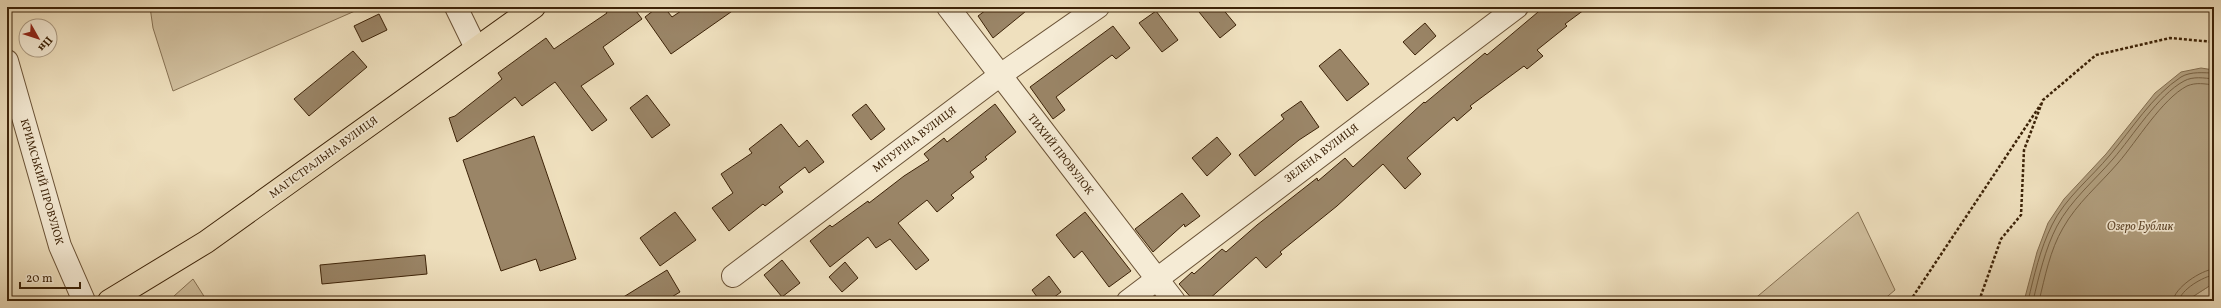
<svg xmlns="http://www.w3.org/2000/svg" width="2221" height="308" viewBox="0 0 2221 308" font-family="Vollkorn,serif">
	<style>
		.green { fill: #d1c09f; stroke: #877254 }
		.water { fill: #b2a080; stroke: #836e50 }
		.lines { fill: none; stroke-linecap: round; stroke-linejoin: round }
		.shore { stroke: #786244; stroke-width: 1 }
		.building { fill: #9a8567; stroke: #3d2308 }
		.minor-casing { stroke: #6a5236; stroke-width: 24 }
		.major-casing { stroke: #3d2308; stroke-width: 24 }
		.path { stroke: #3d2308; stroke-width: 2.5; stroke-dasharray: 3 2; stroke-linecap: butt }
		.minor { stroke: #f5ebd5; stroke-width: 22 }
		.major { stroke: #efe0be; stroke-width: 22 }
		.labels { text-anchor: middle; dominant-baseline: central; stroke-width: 3.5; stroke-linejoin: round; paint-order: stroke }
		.street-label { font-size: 11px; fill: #3d2308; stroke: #f5ebd5 }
		.water-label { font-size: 12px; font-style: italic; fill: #60482c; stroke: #f5ebd5 }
	</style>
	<rect width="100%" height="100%" fill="#efe0be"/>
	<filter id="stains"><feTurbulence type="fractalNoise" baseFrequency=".005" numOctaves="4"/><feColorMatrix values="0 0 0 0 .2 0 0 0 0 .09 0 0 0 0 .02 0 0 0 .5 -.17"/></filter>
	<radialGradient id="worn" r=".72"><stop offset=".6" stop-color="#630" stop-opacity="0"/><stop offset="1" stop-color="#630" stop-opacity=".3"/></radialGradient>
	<g class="green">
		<path d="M 150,7 L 364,7 L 173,91 L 153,28 Z"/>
		<path d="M 1858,212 L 1895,290 L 1882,301 L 1752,301 Z"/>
		<path d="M 193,279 L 207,301 L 176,301 L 174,296 Z"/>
		<path d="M 2214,283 L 2214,301 L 2186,301 Z"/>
		<path d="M 428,297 L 488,300 L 488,301 L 425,301 Z"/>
	</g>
	<path class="water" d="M 2201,68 L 2214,70 L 2214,283 L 2186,301 L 2024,301 L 2037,252 L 2048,223 L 2064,199 L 2106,154 L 2155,93 L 2181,72 Z"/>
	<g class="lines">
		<g class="shore">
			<path d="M 2028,301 C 2034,276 2040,249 2052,225 C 2065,198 2091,178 2110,155 C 2132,129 2152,96 2181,77 C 2191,71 2204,73 2214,73"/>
			<path d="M 2033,301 C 2039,276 2045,249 2057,226 C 2071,200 2094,181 2113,159 C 2133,136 2158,95 2184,81 C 2193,76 2204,78 2214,79"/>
			<path d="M 2039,301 C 2045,277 2050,250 2063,228 C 2077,203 2099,185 2118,163 C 2137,141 2162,99 2187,86 C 2196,82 2205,84 2214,85"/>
			<path d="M 2173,301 C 2174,288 2201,270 2214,269"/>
			<path d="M 2179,301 C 2180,290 2204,276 2214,275"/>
		</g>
	</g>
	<g class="building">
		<path d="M 603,7 L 633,7 L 642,19 L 603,47 L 614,64 L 581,86 L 607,120 L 592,131 L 555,82 L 522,106 L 515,97 L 457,142 L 449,118 L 455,116 L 502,79 L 498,73 L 546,38 L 554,49 L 607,13 Z"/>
		<path d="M 658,7 L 664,7 L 672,17 L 687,7 L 738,7 L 671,54 L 645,17 Z"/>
		<path d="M 990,7 L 1031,7 L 993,38 L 978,16 Z"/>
		<path d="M 1195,7 L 1221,7 L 1236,25 L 1220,38 Z"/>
		<path d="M 1544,7 L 1588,7 L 1565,24 L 1567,26 L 1537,50 L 1543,56 L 1527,69 L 1524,66 L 1470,106 L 1472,108 L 1457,121 L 1454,117 L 1407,158 L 1421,174 L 1405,189 L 1383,164 L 1337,206 L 1280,252 L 1282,254 L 1266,268 L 1256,257 L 1207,301 L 1194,301 L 1179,284 L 1192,272 L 1194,274 L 1222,249 L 1226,252 L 1257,225 L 1317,178 L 1318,181 L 1345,158 L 1353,167 L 1424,102 L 1425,103 L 1485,53 L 1487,55 Z"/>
		<path d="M 1156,11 L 1178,40 L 1162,52 L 1139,23 Z"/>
		<path d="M 379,14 L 387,30 L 362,42 L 354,26 Z"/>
		<path d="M 1425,23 L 1436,36 L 1415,55 L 1403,42 Z"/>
		<path d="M 1113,26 L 1130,48 L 1116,59 L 1112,55 L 1056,97 L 1065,110 L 1053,119 L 1030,87 Z"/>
		<path d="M 1340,49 L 1369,84 L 1347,101 L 1319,66 Z"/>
		<path d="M 353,51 L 367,67 L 309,116 L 294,99 Z"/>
		<path d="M 647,95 L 670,125 L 652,138 L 630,108 Z"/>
		<path d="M 1301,101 L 1319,127 L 1299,140 L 1255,176 L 1239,155 L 1284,119 L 1281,115 Z"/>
		<path d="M 866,104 L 885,129 L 871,140 L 852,115 Z"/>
		<path d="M 995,104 L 1016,132 L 985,157 L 987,159 L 970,172 L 974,177 L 951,195 L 954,198 L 937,212 L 927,200 L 898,223 L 929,260 L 916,270 L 890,239 L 876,248 L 868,237 L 830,267 L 810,241 L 830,225 L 832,227 L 868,201 L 869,203 L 904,176 L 929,160 L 924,154 L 944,138 L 947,142 Z"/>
		<path d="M 781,124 L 799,147 L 807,140 L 824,162 L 809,173 L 805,167 L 779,187 L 783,192 L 765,206 L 763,204 L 729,231 L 712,208 L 733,193 L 721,174 L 752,153 L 749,149 Z"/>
		<path d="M 534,136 L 576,259 L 540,271 L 536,259 L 501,271 L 463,160 Z"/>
		<path d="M 1217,137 L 1231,154 L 1207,176 L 1192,158 Z"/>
		<path d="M 1182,193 L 1200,216 L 1185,227 L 1184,224 L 1153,252 L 1135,229 Z"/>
		<path d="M 675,212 L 696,240 L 660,266 L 640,238 Z"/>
		<path d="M 1085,212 L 1131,271 L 1109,287 L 1082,251 L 1074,258 L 1056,235 Z"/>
		<path d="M 425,255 L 427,274 L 322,284 L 320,265 Z"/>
		<path d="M 782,260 L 800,283 L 782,297 L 764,275 Z"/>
		<path d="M 845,262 L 858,278 L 842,292 L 829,277 Z"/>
		<path d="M 667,270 L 680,292 L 665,301 L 617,301 Z"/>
		<path d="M 1049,276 L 1061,292 L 1049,301 L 1040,301 L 1032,290 Z"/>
	</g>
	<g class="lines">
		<defs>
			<g id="minor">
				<path d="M 456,7 L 476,48"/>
				<path d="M 948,7 L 1174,301"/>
				<path d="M 7,61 L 60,246 L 84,301"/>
				<path d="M 733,276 L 999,76 L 1098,7"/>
				<path d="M 1128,301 L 1517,7"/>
			</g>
			<path id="major" d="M 109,301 L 206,242 L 534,7"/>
		</defs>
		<use href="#minor" class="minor-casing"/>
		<use href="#major" class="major-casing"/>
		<g class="path">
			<path d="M 1910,301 L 2041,104"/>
			<path d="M 1979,301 L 2001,239 L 2021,215 L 2024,150 L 2043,100 L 2096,55 L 2170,38 L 2214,42"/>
			<path d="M 2205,301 L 2214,294"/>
		</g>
		<use href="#minor" class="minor"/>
		<use href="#major" class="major"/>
	</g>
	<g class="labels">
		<g class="street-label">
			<text transform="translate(915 140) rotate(-37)">МІЧУРІНА ВУЛИЦЯ</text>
			<text transform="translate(1322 154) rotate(-37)">ЗЕЛЕНА ВУЛИЦЯ</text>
			<text transform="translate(1060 155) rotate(52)">ТИХИЙ ПРОВУЛОК</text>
			<text transform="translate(324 158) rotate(-36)">МАГІСТРАЛЬНА ВУЛИЦЯ</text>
			<text transform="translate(41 182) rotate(74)">КРИМСЬКИЙ ПРОВУЛОК</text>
		</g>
		<g class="water-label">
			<text x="2140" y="227">Озеро Бублик</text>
		</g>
	</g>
	<rect width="2221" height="308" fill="none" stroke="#efe0be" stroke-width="24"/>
	<rect x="8" y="8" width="2205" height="292" fill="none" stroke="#3d2308" stroke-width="2"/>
	<rect x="12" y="12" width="2197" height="284" fill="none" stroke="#3d2308"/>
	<g transform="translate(38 38) rotate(129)"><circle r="19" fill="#f5ebd5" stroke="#ab9b83"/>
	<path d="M0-3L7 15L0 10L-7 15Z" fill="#8f2418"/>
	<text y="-6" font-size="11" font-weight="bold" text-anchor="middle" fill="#3d2308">Пн</text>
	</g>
	<path d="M20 282v6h60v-6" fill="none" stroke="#3d2308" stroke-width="2"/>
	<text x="26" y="282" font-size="12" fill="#3d2308" stroke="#f5ebd5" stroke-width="3" paint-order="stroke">20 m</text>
	<rect width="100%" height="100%" filter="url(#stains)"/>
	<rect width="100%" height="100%" fill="url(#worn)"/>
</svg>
